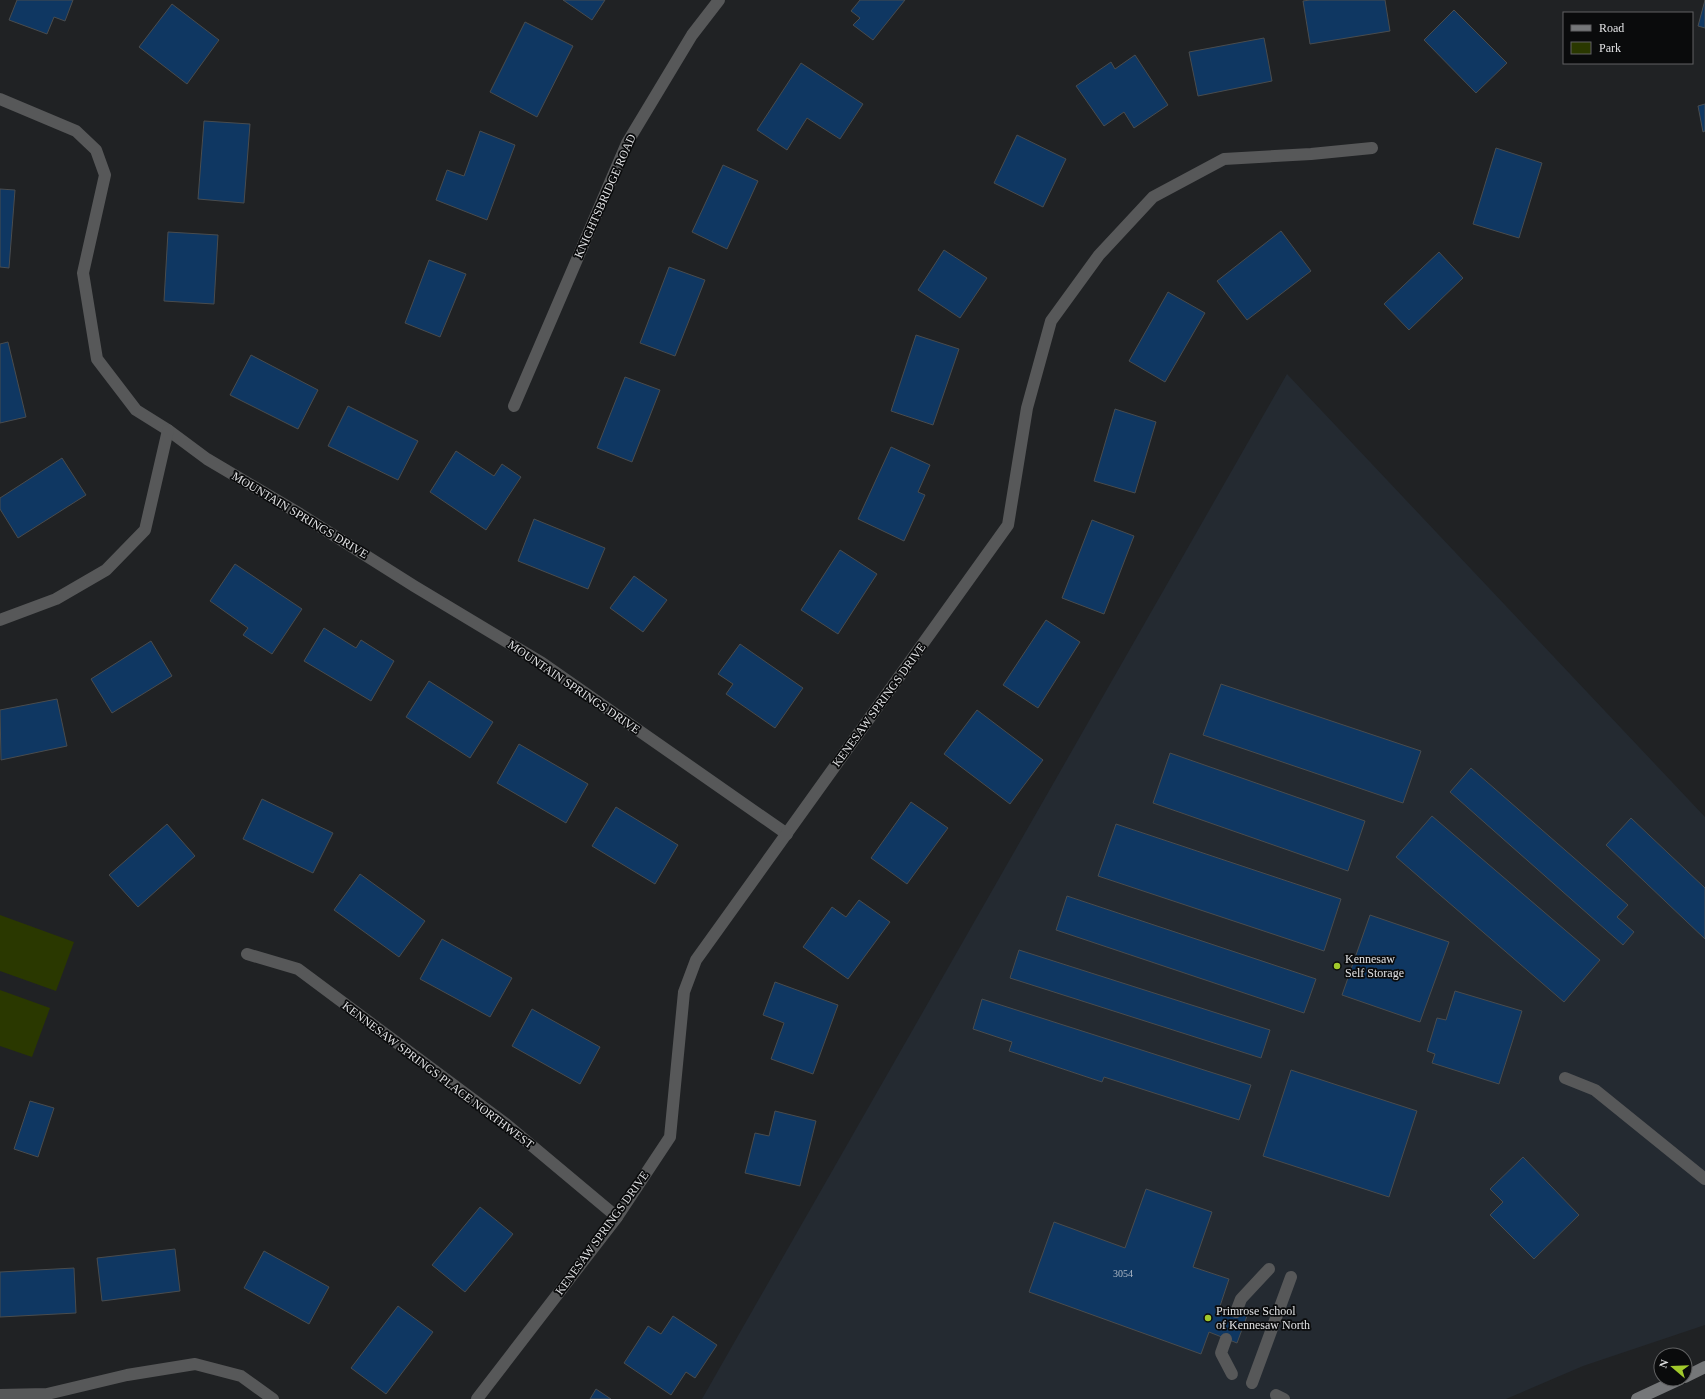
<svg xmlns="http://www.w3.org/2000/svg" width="1705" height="1399" viewBox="0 0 1705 1399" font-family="Georgia,serif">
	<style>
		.built { fill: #242a31 }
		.green { fill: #2a3800 }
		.building { fill: #0f3762; stroke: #494c4e }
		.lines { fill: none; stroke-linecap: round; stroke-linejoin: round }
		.lane { stroke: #575859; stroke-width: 12 }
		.street { stroke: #575859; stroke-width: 12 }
		.secondary { stroke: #757779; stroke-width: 12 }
		.poi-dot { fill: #a1c92b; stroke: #0a0b0c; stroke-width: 1.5 }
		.labels { text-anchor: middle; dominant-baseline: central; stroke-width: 3.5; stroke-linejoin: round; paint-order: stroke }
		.number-label { font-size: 10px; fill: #acb7c4 }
		.street-label { font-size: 12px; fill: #e1e2e4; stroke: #0a0b0c }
		.poi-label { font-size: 12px; fill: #e1e2e4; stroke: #0a0b0c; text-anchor: start }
	</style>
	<rect width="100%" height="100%" fill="#202224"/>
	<path class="built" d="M 1287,374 L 1705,817 L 1705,1325 L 1583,1366 L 1506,1399 L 702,1399 Z"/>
	<g class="green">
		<path d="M 0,915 L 74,942 L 56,991 L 0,971 Z"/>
		<path d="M 0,990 L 50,1008 L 32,1057 L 0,1046 Z"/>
	</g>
	<g class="building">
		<path d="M 17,0 L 73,0 L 65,21 L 54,17 L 47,34 L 9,20 Z"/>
		<path d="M 563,0 L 605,0 L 592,20 Z"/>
		<path d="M 860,0 L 905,0 L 873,40 L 853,25 L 860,18 L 851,11 Z"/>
		<path d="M 1310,0 L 1385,0 L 1390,31 L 1310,44 L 1303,1 Z"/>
		<path d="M 1705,0 L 1705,28 L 1698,26 Z"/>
		<path d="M 172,4 L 219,40 L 187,84 L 139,47 Z"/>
		<path d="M 1454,10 L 1507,63 L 1476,93 L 1424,40 Z"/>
		<path d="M 525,22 L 573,46 L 537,117 L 490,92 Z"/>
		<path d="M 1264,38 L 1272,81 L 1198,96 L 1189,52 Z"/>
		<path d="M 1135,55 L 1168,105 L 1134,128 L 1124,112 L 1104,126 L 1076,86 L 1111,62 L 1115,69 Z"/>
		<path d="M 801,63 L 863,104 L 840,139 L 807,118 L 787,150 L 757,130 Z"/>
		<path d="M 1705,104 L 1705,131 L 1703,132 L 1698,106 Z"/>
		<path d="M 204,121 L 250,124 L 244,203 L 198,199 Z"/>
		<path d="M 480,131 L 515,145 L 487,220 L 436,200 L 447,170 L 464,176 Z"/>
		<path d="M 1017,135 L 1066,159 L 1043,207 L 994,183 Z"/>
		<path d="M 1496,148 L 1542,163 L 1519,238 L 1473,224 Z"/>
		<path d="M 723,165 L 758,181 L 727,249 L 692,232 Z"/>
		<path d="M 0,189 L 15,190 L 9,268 L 0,267 Z"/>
		<path d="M 1281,231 L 1311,271 L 1247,320 L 1217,281 Z"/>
		<path d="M 168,232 L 218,235 L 214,304 L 164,301 Z"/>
		<path d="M 944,250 L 987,278 L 960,318 L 918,290 Z"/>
		<path d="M 1439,252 L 1463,278 L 1409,330 L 1384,304 Z"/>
		<path d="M 429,260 L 466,274 L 440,337 L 405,323 Z"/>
		<path d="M 669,267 L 705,280 L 675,356 L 640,343 Z"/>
		<path d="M 1168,292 L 1205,313 L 1165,382 L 1129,361 Z"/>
		<path d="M 916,335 L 959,349 L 933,425 L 891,411 Z"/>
		<path d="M 8,342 L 26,417 L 0,423 L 0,344 Z"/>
		<path d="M 251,355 L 318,390 L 298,429 L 230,395 Z"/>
		<path d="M 625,377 L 660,390 L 632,462 L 597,448 Z"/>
		<path d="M 348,406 L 418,441 L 398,480 L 328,446 Z"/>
		<path d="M 1115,409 L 1156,422 L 1135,493 L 1094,481 Z"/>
		<path d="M 891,447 L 930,465 L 918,492 L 925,495 L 904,541 L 858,519 Z"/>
		<path d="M 456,451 L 494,476 L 502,464 L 521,477 L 486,530 L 430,492 Z"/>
		<path d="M 62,458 L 86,495 L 18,538 L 0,509 L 0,498 Z"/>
		<path d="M 534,519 L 605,548 L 588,589 L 518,561 Z"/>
		<path d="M 1092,520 L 1134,536 L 1104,614 L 1062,598 Z"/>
		<path d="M 840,550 L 877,574 L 838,634 L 801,610 Z"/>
		<path d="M 235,564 L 302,609 L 272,654 L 243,635 L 248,628 L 210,601 Z"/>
		<path d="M 634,576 L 667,600 L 643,632 L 610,608 Z"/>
		<path d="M 1046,620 L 1080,642 L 1038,708 L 1003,685 Z"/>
		<path d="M 324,628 L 356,648 L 361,640 L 394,661 L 371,701 L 304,661 Z"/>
		<path d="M 151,641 L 172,676 L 112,713 L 91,679 Z"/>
		<path d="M 740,644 L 803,688 L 775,728 L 726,694 L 733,684 L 718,674 Z"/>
		<path d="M 429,681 L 493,722 L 470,758 L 406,717 Z"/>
		<path d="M 1221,684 L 1421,751 L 1403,803 L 1203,735 Z"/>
		<path d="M 57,699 L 67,746 L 1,760 L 0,710 Z"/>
		<path d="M 977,710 L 1043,760 L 1010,804 L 944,754 Z"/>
		<path d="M 519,744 L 588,784 L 566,823 L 497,783 Z"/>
		<path d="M 1170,753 L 1365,821 L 1348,871 L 1153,803 Z"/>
		<path d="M 1471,768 L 1628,905 L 1617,917 L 1634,932 L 1623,945 L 1450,792 Z"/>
		<path d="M 262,799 L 333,833 L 313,873 L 243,839 Z"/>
		<path d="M 911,802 L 948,828 L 907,884 L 871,858 Z"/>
		<path d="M 616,807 L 678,845 L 655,884 L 592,846 Z"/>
		<path d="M 1432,816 L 1600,960 L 1564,1002 L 1396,857 Z"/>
		<path d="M 1631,818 L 1705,888 L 1705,939 L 1606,845 Z"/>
		<path d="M 167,824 L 195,856 L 138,907 L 109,875 Z"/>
		<path d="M 1116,824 L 1341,899 L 1324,951 L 1098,876 Z"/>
		<path d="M 360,874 L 425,921 L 399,957 L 334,910 Z"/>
		<path d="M 1067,896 L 1316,979 L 1304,1013 L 1056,930 Z"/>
		<path d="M 859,900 L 890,922 L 848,979 L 803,947 L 832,907 L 846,917 Z"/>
		<path d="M 1370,915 L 1449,942 L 1420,1022 L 1342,995 Z"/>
		<path d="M 442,939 L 512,978 L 490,1017 L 420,979 Z"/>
		<path d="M 1019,950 L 1270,1030 L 1261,1058 L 1010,978 Z"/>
		<path d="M 775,982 L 838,1005 L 813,1074 L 771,1059 L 784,1023 L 763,1015 Z"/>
		<path d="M 1455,991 L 1522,1011 L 1499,1084 L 1432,1063 L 1435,1054 L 1427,1051 L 1437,1018 L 1446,1020 Z"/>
		<path d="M 982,999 L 1251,1085 L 1239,1120 L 1104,1077 L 1102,1082 L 1009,1051 L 1012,1042 L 973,1029 Z"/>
		<path d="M 532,1009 L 600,1047 L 580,1084 L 512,1046 Z"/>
		<path d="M 1291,1070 L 1417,1111 L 1389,1197 L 1263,1156 Z"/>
		<path d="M 30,1101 L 54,1108 L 38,1157 L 14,1149 Z"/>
		<path d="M 775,1111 L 816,1121 L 800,1186 L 745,1173 L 755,1133 L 769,1136 Z"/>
		<path d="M 1523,1157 L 1579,1215 L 1534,1259 L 1490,1215 L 1503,1202 L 1490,1189 Z"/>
		<path d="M 1146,1189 L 1212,1212 L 1193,1267 L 1229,1279 L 1220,1306 L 1247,1316 L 1237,1343 L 1209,1332 L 1201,1354 L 1029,1292 L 1054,1222 L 1125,1248 Z"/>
		<path d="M 480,1207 L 513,1234 L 465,1292 L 432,1265 Z"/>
		<path d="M 175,1249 L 180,1291 L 102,1301 L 97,1258 Z"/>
		<path d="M 264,1251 L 329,1287 L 309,1324 L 244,1288 Z"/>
		<path d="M 74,1268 L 76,1313 L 0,1317 L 0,1272 Z"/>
		<path d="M 398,1306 L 433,1332 L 386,1394 L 351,1368 Z"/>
		<path d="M 673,1316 L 717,1345 L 695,1378 L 686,1372 L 671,1395 L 624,1363 L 648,1326 L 661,1334 Z"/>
		<path d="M 596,1389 L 611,1399 L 590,1399 Z"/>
	</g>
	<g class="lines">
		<g class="lane">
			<path d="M 1565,1078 L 1595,1090 L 1705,1179"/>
			<path d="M 1236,1312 L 1241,1299 L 1269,1269"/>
			<path d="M 1226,1339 L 1221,1353 L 1232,1374"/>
			<path d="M 1252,1383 L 1291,1277"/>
			<path d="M 1276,1395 L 1284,1399"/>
		</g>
		<g class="street">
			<path d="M 0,99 L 76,131 L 96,150 L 105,175 L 83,273 L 97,359 L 136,410 L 168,430 L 207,459 L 300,514 L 414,586 L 542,663 L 787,834"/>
			<path d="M 514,406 L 627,143 L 692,35 L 719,0"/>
			<path d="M 0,620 L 56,599 L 106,570 L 145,530 L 168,430"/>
			<path d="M 247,954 L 298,969 L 506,1124 L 617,1217"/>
			<path d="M 0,1395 L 47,1394 L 127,1375 L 195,1364 L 241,1376 L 273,1399"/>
			<path d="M 477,1399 L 617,1217 L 670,1137 L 684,992 L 696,960 L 1008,525 L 1027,408 L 1051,321 L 1099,255 L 1153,197 L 1224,159 L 1311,154 L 1372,148"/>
		</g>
		<g class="secondary">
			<path d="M 1685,1377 L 1705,1367"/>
			<path d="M 1637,1399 L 1680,1379"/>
		</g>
	</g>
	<g class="poi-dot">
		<circle cx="1337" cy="966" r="4"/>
		<circle cx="1208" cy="1318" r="4"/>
	</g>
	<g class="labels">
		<g class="number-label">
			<text x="1123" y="1273">3054</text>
		</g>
		<g class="street-label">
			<text transform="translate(605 196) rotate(-66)">KNIGHTSBRIDGE ROAD</text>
			<text transform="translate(300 515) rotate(31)">MOUNTAIN SPRINGS DRIVE</text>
			<text transform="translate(574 687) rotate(34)">MOUNTAIN SPRINGS DRIVE</text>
			<text transform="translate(879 705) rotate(-54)">KENESAW SPRINGS DRIVE</text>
			<text transform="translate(438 1075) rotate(37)">KENNESAW SPRINGS PLACE NORTHWEST</text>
			<text transform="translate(602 1233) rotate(-54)">KENESAW SPRINGS DRIVE</text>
		</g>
		<g class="poi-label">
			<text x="1345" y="959">Kennesaw<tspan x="1345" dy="14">Self Storage</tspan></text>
			<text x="1216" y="1311">Primrose School<tspan x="1216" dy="14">of Kennesaw North</tspan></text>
		</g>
	</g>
	<rect x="1563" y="12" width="130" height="52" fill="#0a0b0c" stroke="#606162"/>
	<rect x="1571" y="25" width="20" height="6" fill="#757779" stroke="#606162"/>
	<text x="1599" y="32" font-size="12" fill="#e1e2e4">Road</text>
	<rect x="1571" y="42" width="20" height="12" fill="#2a3800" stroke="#606162"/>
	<text x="1599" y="52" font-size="12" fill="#e1e2e4">Park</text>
	<g transform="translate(1673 1367) rotate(289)"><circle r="19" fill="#0a0b0c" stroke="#606162"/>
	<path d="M0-3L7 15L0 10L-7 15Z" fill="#a1c92b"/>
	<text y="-6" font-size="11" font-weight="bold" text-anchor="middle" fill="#e1e2e4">N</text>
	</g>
</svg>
